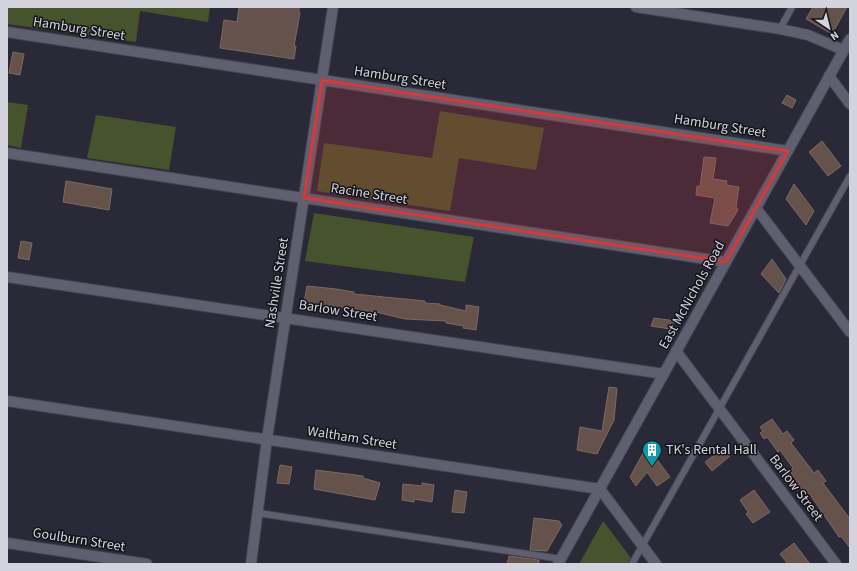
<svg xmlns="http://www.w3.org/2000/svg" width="857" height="571" viewBox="0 0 857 571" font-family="'Source Sans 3',sans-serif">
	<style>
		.green { fill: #47532d }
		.building { fill: #65534b; stroke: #7c6960 }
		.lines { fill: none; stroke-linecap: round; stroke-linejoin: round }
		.service-casing { stroke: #454450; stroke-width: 8 }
		.minor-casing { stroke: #454450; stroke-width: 12 }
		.tertiary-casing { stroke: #454450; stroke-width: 12 }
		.service { stroke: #5f5f70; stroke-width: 6 }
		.minor { stroke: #5f5f70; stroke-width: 10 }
		.tertiary { stroke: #5f5f70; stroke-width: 10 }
		.marked { fill: #d6393a; fill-opacity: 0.2; stroke: #d6393a; stroke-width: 3; stroke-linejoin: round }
		.labels { text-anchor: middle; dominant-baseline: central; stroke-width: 3; stroke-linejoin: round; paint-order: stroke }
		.street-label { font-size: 14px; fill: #d3d3dd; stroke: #13131a }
		.poi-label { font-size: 14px; fill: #d3d3dd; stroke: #13131a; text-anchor: start }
	</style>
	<rect width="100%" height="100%" fill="#2a2938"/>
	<g class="green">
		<path d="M 7,7 L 210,7 L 208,22 L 140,11 L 136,42 L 7,24 Z"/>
		<path d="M 7,102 L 28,105 L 21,148 L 7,145 Z"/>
		<path d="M 440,111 L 544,128 L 536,170 L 459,158 L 450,211 L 317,191 L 324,143 L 432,158 Z"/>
		<path d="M 96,115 L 176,127 L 169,170 L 87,158 Z"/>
		<path d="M 314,213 L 474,237 L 465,282 L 305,261 Z"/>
		<path d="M 603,521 L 631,558 L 627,564 L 579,564 Z"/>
	</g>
	<g class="building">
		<path d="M 239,7 L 299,7 L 299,13 L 300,13 L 294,46 L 296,46 L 294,59 L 220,48 L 224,20 L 237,22 Z"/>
		<path d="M 813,7 L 847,7 L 832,34 L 806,19 Z"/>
		<path d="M 13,52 L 24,54 L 20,75 L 9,73 Z"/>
		<path d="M 787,95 L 796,100 L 792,108 L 782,103 Z"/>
		<path d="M 822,141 L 841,166 L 828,176 L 809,152 Z"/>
		<path d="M 704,157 L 716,158 L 713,179 L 727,181 L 726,185 L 739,187 L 736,207 L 738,210 L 728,226 L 710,223 L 715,198 L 696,195 L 697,186 L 700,187 Z"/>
		<path d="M 66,181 L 112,189 L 109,210 L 63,202 Z"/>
		<path d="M 794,184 L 814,211 L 806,225 L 786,199 Z"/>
		<path d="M 21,241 L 32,243 L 29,260 L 18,258 Z"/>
		<path d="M 772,259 L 786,279 L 779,293 L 761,274 Z"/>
		<path d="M 307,286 L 336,289 L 354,292 L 354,294 L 425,301 L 425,303 L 440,304 L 440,305 L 466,311 L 466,305 L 479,307 L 476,330 L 463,328 L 464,326 L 446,323 L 446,321 L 405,319 L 376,312 L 304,303 Z"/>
		<path d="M 654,318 L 675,321 L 670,329 L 651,326 Z"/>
		<path d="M 609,387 L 617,388 L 614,420 L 597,454 L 577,450 L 580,427 L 602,431 Z"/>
		<path d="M 772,419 L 783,434 L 787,431 L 794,440 L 791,443 L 814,473 L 818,470 L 826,481 L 823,483 L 850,519 L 850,548 L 841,536 L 839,537 L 809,493 L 806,496 L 790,471 L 793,468 L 780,450 L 778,452 L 767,437 L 764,439 L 760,433 L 763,431 L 760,427 Z"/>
		<path d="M 647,446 L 670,477 L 657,486 L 647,472 L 636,486 L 630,477 Z"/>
		<path d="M 724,448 L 730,456 L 712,471 L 705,462 Z"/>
		<path d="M 280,465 L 292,467 L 289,484 L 277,483 Z"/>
		<path d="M 316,470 L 363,476 L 363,478 L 380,483 L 375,500 L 314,489 Z"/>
		<path d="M 422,483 L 434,485 L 432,502 L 414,499 L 414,502 L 402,500 L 403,484 L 422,486 Z"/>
		<path d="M 455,490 L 467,492 L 464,513 L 452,512 Z"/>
		<path d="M 754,490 L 770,512 L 753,523 L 746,514 L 748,512 L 740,500 Z"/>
		<path d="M 534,518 L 559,521 L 562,525 L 547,551 L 530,550 Z"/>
		<path d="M 794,543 L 810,564 L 788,564 L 780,554 Z"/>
		<path d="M 509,556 L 539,560 L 539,564 L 507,564 Z"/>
	</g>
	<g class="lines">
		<defs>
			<g id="service">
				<path d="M 780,29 L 792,7"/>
				<path d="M 258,513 L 561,559"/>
				<path d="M 632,564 L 850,176"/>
			</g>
			<g id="minor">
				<path d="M 636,7 L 780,29 L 808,35 L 843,50"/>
				<path d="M 7,32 L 788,151"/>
				<path d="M 829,76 L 850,104"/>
				<path d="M 7,153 L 726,262"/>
				<path d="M 756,208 L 850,332"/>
				<path d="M 7,277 L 664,374"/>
				<path d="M 676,351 L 836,564"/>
				<path d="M 7,401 L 600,489 L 656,564"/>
				<path d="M 7,543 L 147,564"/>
				<path d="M 251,564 L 267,439 L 333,7"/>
			</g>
			<path id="tertiary" d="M 558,564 L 850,39"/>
		</defs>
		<use href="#service" class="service-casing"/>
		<use href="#minor" class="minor-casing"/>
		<use href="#tertiary" class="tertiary-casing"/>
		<use href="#service" class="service"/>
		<use href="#minor" class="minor"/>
		<use href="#tertiary" class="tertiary"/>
	</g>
	<path class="marked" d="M 322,80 L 788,151 L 726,262 L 304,198 Z"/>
	<defs>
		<symbol id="building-pin" viewBox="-11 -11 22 30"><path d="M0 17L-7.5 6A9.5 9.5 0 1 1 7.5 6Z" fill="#0f9aa8" stroke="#13131a"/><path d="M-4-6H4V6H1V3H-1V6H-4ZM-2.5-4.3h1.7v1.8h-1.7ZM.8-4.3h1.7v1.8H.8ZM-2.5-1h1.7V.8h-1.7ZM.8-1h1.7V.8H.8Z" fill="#fff"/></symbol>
	</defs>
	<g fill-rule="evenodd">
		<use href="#building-pin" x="641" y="439" width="22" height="30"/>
	</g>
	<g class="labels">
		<g class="street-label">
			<text transform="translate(79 29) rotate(9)">Hamburg Street</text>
			<text transform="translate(400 78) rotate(9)">Hamburg Street</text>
			<text transform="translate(720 126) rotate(9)">Hamburg Street</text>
			<text transform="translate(369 194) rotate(9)">Racine Street</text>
			<text transform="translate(277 283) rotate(-81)">Nashville Street</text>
			<text transform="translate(692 295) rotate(-61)">East McNichols Road</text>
			<text transform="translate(338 311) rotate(9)">Barlow Street</text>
			<text transform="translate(352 438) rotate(9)">Waltham Street</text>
			<text transform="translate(796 488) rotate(53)">Barlow Street</text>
			<text transform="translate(79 540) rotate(9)">Goulburn Street</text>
		</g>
		<g class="poi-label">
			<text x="666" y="450">TK's Rental Hall</text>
		</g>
	</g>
	<rect width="857" height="571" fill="none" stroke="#d3d3dd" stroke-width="16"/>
	<g transform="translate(829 28) rotate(145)" stroke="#13131a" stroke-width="3" paint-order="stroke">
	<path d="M0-3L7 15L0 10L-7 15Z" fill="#d3d3dd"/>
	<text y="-6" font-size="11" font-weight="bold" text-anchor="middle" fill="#d3d3dd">N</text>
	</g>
</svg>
